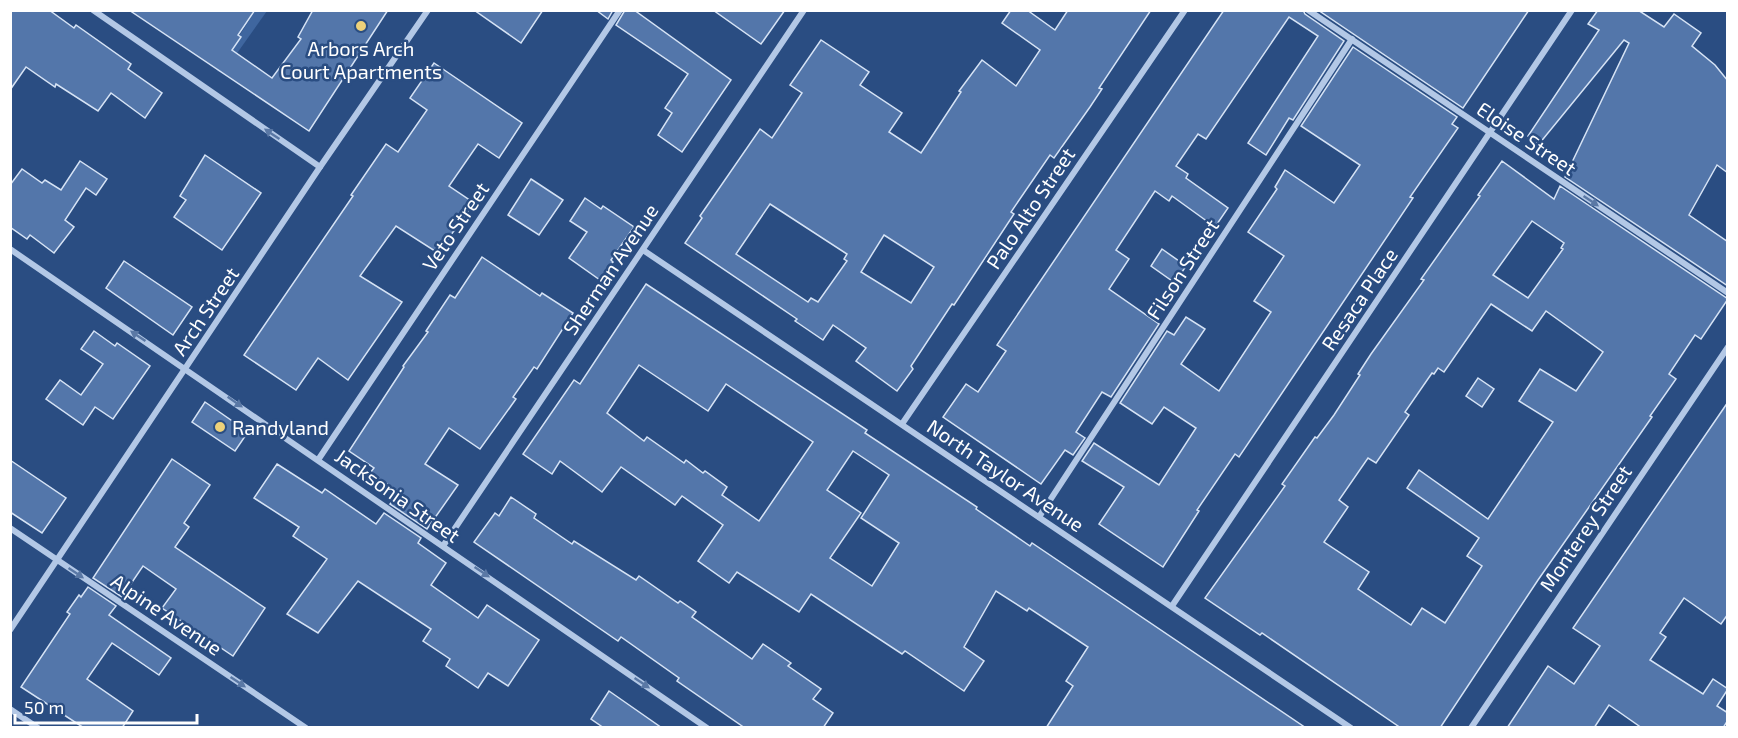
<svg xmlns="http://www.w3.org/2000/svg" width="1738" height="738" viewBox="0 0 1738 738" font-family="'Exo 2',sans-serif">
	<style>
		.green { fill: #3f669f }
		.building { fill: #5376aa; stroke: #d6e3f5; stroke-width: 1.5; fill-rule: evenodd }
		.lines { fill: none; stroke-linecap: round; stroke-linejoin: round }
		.street { stroke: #b3c8e6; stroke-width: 6 }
		.oneway { fill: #5a78a5 }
		.poi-dot { fill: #edd17a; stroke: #2a4d82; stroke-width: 2 }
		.labels { text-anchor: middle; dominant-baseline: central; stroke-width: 5; stroke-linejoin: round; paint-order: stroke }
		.poi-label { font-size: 20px; fill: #fff; stroke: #2a4d82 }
		.street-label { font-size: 20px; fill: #fff; stroke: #2a4d82 }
	</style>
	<rect width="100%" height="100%" fill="#2a4d82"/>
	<path class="green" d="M 255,11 L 267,11 L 223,73 L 217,71 Z"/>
	<g class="building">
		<path d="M 10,10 L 49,10 L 74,28 L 76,25 L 131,64 L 128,69 L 162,93 L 145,118 L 111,93 L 98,111 L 56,84 L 55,87 L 26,67 L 10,90 Z"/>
		<path d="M 129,10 L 255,10 L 238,35 L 241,37 L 232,50 L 272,78 L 301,39 L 298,37 L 313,10 L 388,10 L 309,131 Z"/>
		<path d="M 474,10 L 543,10 L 521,43 Z"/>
		<path d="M 596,10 L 613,10 L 608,19 Z"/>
		<path d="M 625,10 L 634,10 L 731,80 L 682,152 L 658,135 L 672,113 L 665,108 L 688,74 L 616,25 Z"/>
		<path d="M 713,10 L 785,10 L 761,44 Z"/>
		<path d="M 1011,10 L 1027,10 L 1055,30 L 1068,10 L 1151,10 L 1099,88 L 1102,89 L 1090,107 L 1054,158 L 1050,155 L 1011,212 L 1014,214 L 954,305 L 952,304 L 911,366 L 913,369 L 897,391 L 856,361 L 866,348 L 833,325 L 823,340 L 795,321 L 797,319 L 685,243 L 702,218 L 700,216 L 760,129 L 772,138 L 802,93 L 790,85 L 821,40 L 869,72 L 860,85 L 902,113 L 889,132 L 921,153 L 961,92 L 959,91 L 982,60 L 1016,86 L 1040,50 L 1002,23 ZM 770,204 L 847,254 L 844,259 L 847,261 L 818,302 L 811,298 L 808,302 L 736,254 ZM 884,235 L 934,267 L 911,303 L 861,272 Z"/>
		<path d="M 1224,10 L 1303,10 L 1305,14 L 1344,41 L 1293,120 L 1289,118 L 1266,155 L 1248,143 L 1318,36 L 1289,17 L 1206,139 L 1198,134 L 1176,166 L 1188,174 L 1186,178 L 1228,208 L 1215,227 L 1172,196 L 1169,201 L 1155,191 L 1116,250 L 1129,259 L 1109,289 L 1159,324 L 1111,397 L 1102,392 L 1076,432 L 1085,438 L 1073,455 L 1065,450 L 1041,484 L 943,417 L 966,384 L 978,392 L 1006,351 L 997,345 Z"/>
		<path d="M 1318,10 L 1529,10 L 1463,108 Z"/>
		<path d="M 1598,10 L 1638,10 L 1664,27 L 1674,14 L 1701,33 L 1692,46 L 1715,65 L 1728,81 L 1728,173 L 1717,165 L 1689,215 L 1728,242 L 1728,286 L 1565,177 L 1629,43 L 1624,40 L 1539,144 L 1528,136 L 1599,30 L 1588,24 Z"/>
		<path d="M 1353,47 L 1457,117 L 1452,124 L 1458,128 L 1410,197 L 1413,198 L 1239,457 L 1235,454 L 1197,510 L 1199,511 L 1163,567 L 1099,524 L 1124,487 L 1082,461 L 1094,443 L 1159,485 L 1196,428 L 1164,407 L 1152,424 L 1120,403 L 1167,331 L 1174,335 L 1186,317 L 1205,329 L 1181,364 L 1219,391 L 1271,312 L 1254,301 L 1284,256 L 1248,232 L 1277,189 L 1275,187 L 1285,170 L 1334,203 L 1360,165 L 1301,126 Z"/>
		<path d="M 434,63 L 522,123 L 499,158 L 478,144 L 449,186 L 474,203 L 438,253 L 396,226 L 360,276 L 402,302 L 348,380 L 318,358 L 296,390 L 244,355 L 353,196 L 351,195 L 386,144 L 398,152 L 427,110 L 410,98 Z"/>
		<path d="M 205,155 L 261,193 L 222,250 L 174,217 L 186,200 L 180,196 Z"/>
		<path d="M 80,161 L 107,179 L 96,195 L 86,188 L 65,220 L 74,227 L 54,253 L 30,235 L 27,239 L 10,227 L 10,185 L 22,169 L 42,183 L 45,180 L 61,190 Z"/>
		<path d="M 1502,161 L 1554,199 L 1560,186 L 1728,299 L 1701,339 L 1695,335 L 1669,374 L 1676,379 L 1650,416 L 1652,417 L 1538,580 L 1440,728 L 1401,728 L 1262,633 L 1260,635 L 1205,598 L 1285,486 L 1282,484 L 1315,437 L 1317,438 L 1334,415 L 1360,375 L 1358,374 L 1371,354 L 1424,280 L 1421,279 L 1480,196 L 1478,195 ZM 1532,221 L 1564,243 L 1561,248 L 1563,249 L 1528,298 L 1493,275 ZM 1491,304 L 1532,331 L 1546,311 L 1603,352 L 1576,391 L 1540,369 L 1519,401 L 1553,422 L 1488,519 L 1419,470 L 1407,488 L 1479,538 L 1467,556 L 1482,566 L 1445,623 L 1422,608 L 1411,625 L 1358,589 L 1369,572 L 1324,542 L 1348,507 L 1339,500 L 1368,458 L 1376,463 L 1409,415 L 1405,412 L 1432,373 L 1434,374 L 1438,368 L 1444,372 Z"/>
		<path d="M 531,179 L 563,200 L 539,235 L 508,215 Z"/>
		<path d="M 585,198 L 601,209 L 603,206 L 634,227 L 611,260 L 613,262 L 600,280 L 569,258 L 587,232 L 570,221 Z"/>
		<path d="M 1162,249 L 1186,266 L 1175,283 L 1151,266 Z"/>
		<path d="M 482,257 L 540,296 L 542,293 L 573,313 L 537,369 L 534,367 L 513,397 L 516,399 L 480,449 L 449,428 L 425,464 L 458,485 L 427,529 L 390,504 L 399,492 L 370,473 L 374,468 L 349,451 L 404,367 L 403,366 L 428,332 L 426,331 L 450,295 L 455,298 Z"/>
		<path d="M 124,261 L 192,307 L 173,335 L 106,288 Z"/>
		<path d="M 646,284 L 867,430 L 865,433 L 977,507 L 976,509 L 1030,546 L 1032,543 L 1306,728 L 1046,728 L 1073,686 L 1066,681 L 1088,647 L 1029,608 L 1027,611 L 996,591 L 964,647 L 984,661 L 964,691 L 905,651 L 902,654 L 811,594 L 799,612 L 737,572 L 729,583 L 698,561 L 723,525 L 682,496 L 675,505 L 621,467 L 602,492 L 560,461 L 552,474 L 523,454 L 574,380 L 580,384 ZM 639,365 L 708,411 L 726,384 L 813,442 L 759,521 L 722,495 L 727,487 L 705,471 L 703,473 L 686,460 L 684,463 L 647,437 L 644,441 L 607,413 ZM 853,451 L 889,475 L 861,518 L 899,543 L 872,586 L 830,558 L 861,513 L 827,490 Z"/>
		<path d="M 94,331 L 115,346 L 117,343 L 150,366 L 113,419 L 95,407 L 83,425 L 46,399 L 60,380 L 81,395 L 103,364 L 81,349 Z"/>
		<path d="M 1478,378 L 1494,389 L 1482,407 L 1466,396 Z"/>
		<path d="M 205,402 L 248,432 L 235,451 L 192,422 Z"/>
		<path d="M 1728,402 L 1728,614 L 1721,624 L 1684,598 L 1660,633 L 1666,637 L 1650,660 L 1703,694 L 1713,679 L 1728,689 L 1717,706 L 1728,713 L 1728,720 L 1723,728 L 1642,728 L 1609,705 L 1594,728 L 1507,728 L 1548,666 L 1574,684 L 1600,646 L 1573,628 Z"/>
		<path d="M 172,459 L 210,485 L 184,523 L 189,527 L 175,547 L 265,608 L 233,656 L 162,608 L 176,589 L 143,566 L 122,597 L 93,578 Z"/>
		<path d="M 10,460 L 66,498 L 42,533 L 10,512 Z"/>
		<path d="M 277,464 L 322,493 L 325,489 L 376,524 L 384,513 L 421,538 L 418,543 L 446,563 L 431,585 L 478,618 L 487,605 L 539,640 L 508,686 L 488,673 L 478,688 L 446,666 L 450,659 L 423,641 L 431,629 L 358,581 L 318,633 L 287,614 L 327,559 L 293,536 L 299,527 L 254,498 Z"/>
		<path d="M 511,497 L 536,514 L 534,518 L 572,544 L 574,541 L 636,580 L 639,576 L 678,603 L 680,601 L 696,612 L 692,617 L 752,659 L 763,644 L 791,663 L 788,666 L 821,689 L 813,699 L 833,713 L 823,728 L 745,728 L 677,681 L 679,678 L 621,637 L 618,641 L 474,542 L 495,513 L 499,516 Z"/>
		<path d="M 88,587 L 116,606 L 109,615 L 171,658 L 159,675 L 112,643 L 87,679 L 133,711 L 122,728 L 84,728 L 21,687 L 70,614 L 67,612 L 79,595 L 81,597 Z"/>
		<path d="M 609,691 L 662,728 L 604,728 L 591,719 Z"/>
	</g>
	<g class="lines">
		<g class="street">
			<path d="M 93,10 L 320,167"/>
			<path d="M 1308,10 L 1728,293"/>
			<path d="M 10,249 L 707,728"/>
			<path d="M 643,250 L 1351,728"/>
			<path d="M 902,424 L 1185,10"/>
			<path d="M 318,460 L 620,10"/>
			<path d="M 1039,517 L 1352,39"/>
			<path d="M 10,528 L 306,728"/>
			<path d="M 443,546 L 804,10"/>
			<path d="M 1172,606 L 1572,10"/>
			<path d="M 10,630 L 320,167 L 428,10"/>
			<path d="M 10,709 L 38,728"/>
			<path d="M 1471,728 L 1728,347"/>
		</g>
	</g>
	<defs><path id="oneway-solid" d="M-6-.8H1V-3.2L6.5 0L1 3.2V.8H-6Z" transform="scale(1.5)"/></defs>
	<g class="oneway">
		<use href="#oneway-solid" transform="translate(272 134) rotate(-146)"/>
		<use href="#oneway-solid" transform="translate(1591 201) rotate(34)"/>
		<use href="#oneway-solid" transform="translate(138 336) rotate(-146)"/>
		<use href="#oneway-solid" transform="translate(235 402) rotate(35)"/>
		<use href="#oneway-solid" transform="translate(482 572) rotate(34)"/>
		<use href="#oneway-solid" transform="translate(76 573) rotate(34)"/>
		<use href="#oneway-solid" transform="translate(238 682) rotate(34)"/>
		<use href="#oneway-solid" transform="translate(642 683) rotate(34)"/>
	</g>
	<g class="poi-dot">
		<circle cx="361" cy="26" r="6"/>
		<circle cx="220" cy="427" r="6"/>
	</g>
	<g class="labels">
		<g class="poi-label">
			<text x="361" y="48">Arbors Arch<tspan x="361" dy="23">Court Apartments</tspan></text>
			<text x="232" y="427" text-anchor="start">Randyland</text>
		</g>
		<g class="street-label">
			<text transform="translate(1527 138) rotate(34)">Eloise Street</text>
			<text transform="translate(1030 208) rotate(-56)">Palo Alto Street</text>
			<text transform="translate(455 226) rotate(-56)">Veto Street</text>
			<text transform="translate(610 269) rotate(-56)">Sherman Avenue</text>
			<text transform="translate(1182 269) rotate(-57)">Filson Street</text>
			<text transform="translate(1359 299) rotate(-56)">Resaca Place</text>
			<text transform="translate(205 311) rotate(-56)">Arch Street</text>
			<text transform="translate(1006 475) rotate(34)">North Taylor Avenue</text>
			<text transform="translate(398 495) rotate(35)">Jacksonia Street</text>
			<text transform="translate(1585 528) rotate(-56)">Monterey Street</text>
			<text transform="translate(167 614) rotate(34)">Alpine Avenue</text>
		</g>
	</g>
	<rect width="1738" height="738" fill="none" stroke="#ffffff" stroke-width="24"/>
	<path d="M15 714v9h182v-9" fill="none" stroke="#ffffff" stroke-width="3"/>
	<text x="24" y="714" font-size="18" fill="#ffffff" stroke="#2a4d82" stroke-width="4.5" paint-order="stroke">50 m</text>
</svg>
